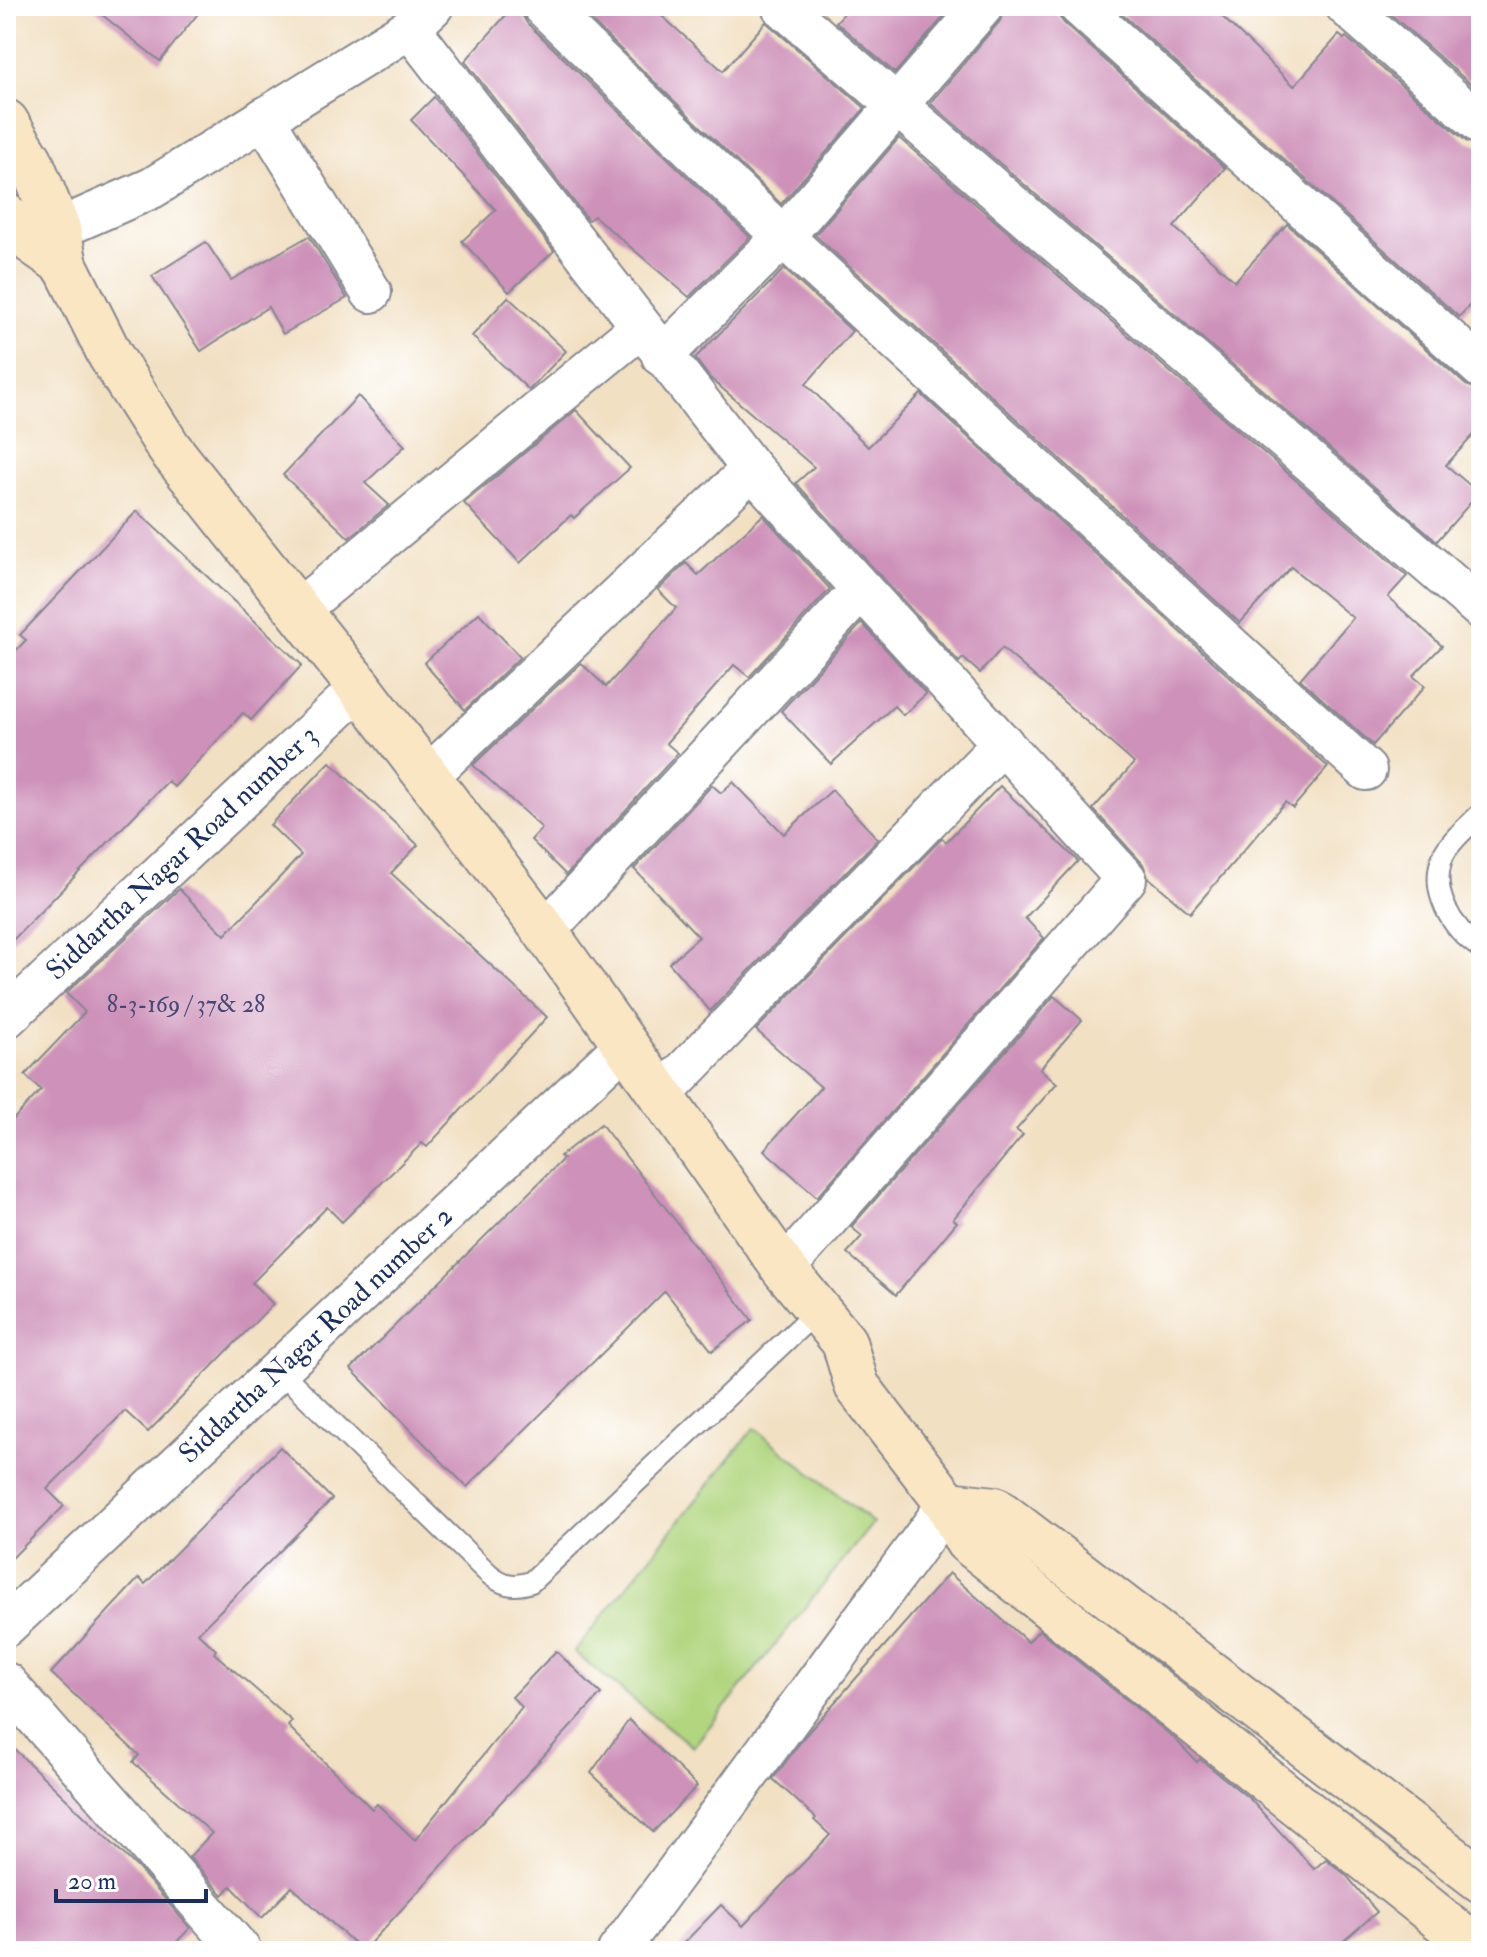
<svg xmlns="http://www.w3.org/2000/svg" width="1487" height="1957" viewBox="0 0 1487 1957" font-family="'IM FELL Double Pica',serif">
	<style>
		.green { fill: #b1d67f; stroke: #66826e; stroke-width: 2 }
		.building { fill: #ce91b9 }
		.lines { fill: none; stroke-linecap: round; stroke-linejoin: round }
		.service-casing { stroke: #868890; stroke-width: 24 }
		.minor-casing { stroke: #868890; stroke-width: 44 }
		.secondary-casing { stroke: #868890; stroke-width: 48 }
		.service { stroke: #fff; stroke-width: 20 }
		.minor { stroke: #fff; stroke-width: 40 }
		.secondary { stroke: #fbe6c4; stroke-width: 44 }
		.labels { text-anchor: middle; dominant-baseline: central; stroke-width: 6; stroke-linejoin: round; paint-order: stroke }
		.number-label { font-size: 24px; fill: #484875 }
		.street-label { font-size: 28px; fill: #1b2f5e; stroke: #fff }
	</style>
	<rect width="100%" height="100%" fill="#fff"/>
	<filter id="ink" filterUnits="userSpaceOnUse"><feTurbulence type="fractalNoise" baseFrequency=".0125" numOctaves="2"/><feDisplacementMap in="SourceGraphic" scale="16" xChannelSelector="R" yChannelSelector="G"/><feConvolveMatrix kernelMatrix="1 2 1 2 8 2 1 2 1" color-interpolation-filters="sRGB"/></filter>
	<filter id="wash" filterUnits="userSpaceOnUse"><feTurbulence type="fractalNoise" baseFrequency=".006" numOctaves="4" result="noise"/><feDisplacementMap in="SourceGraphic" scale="32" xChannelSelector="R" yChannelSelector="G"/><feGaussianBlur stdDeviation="1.8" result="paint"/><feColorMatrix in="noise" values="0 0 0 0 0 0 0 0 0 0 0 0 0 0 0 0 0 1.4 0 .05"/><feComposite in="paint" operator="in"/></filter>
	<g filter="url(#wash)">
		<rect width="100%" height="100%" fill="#f2e0c3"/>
		<path class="green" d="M 754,1428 L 873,1523 L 693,1747 L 574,1652 Z"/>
		<g id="blocks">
			<g class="building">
				<path d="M 91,6 L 204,6 L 160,61 Z"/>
				<path d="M 514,6 L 521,6 L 521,13 L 527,23 L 750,237 L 689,297 L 594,216 L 588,220 L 465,61 Z"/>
				<path d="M 576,6 L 651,6 L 723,71 L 766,22 L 865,108 L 781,204 Z"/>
				<path d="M 851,6 L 953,6 L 895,73 L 836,22 Z"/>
				<path d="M 1005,6 L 1057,6 L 1057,14 L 1064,23 L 1225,168 L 1174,227 L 1235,281 L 1287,224 L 1466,385 L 1481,390 L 1481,427 L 1446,465 L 1479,493 L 1437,541 L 930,103 L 1000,21 Z"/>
				<path d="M 1113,6 L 1211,6 L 1294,86 L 1339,35 L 1344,39 L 1346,37 L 1466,141 L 1481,146 L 1481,293 L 1459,317 Z"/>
				<path d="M 1381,6 L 1481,6 L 1481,93 Z"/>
				<path d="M 434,97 L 554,251 L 509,292 L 462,241 L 496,210 L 411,120 Z"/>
				<path d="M 899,138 L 1407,576 L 1388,597 L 1442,646 L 1413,676 L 1425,686 L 1373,745 L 1300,679 L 1353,618 L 1291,567 L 1240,623 L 815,235 Z"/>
				<path d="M 309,236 L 347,298 L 283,334 L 268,307 L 201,351 L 152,276 L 206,242 L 231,280 Z"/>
				<path d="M 784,269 L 852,331 L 806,384 L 868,447 L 921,394 L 1328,767 L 1293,808 L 1285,802 L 1190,913 L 1148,877 L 1143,864 L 1093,809 L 1134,763 L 1002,648 L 980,673 L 963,658 L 959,662 L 796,483 L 814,467 L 710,378 L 695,358 Z"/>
				<path d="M 508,297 L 566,351 L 529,390 L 472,336 Z"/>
				<path d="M 358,396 L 405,446 L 365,483 L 389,505 L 349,538 L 283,475 Z"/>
				<path d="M 576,410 L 630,468 L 574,518 L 571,515 L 520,563 L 464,503 Z"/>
				<path d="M 137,511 L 302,665 L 251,720 L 243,713 L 174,787 L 168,781 L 6,947 L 6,661 L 26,640 L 20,635 Z"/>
				<path d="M 763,515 L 830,589 L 749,677 L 734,665 L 666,743 L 678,753 L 566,875 L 531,840 L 542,828 L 473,765 L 581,663 L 606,687 L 676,608 L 658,590 L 686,563 L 698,575 Z"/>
				<path d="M 479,613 L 520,657 L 465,710 L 424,663 Z"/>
				<path d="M 862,623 L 926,694 L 903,715 L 894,706 L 831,764 L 781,711 Z"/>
				<path d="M 330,762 L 418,845 L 391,873 L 547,1017 L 427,1147 L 422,1143 L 342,1222 L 327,1207 L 252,1283 L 273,1304 L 148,1432 L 125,1411 L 47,1489 L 64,1506 L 6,1564 L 6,1127 L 41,1090 L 25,1075 L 85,1012 L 66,993 L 179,889 L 225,935 L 301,855 L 270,825 Z"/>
				<path d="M 733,782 L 784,834 L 832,790 L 878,839 L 710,1011 L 669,963 L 699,937 L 634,869 L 712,785 L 721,793 Z"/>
				<path d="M 1000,786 L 1078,861 L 1025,918 L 1044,938 L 817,1197 L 764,1150 L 821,1087 L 756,1030 L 942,838 L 946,842 Z"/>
				<path d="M 1054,996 L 1082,1020 L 1040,1069 L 1057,1083 L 1016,1130 L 1023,1135 L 953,1219 L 957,1222 L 896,1295 L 847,1253 L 862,1236 L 851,1227 Z"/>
				<path d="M 601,1124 L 752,1320 L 712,1351 L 665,1291 L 467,1487 L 351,1369 L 563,1159 L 560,1156 Z"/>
				<path d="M 280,1447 L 332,1499 L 198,1633 L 216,1650 L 214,1653 L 292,1721 L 288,1726 L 372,1809 L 377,1804 L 415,1840 L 522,1707 L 512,1697 L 556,1651 L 601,1694 L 363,1951 L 292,1887 L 262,1918 L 231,1886 L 223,1895 L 189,1857 L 212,1833 L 133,1762 L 139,1755 L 51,1673 L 139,1578 L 145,1584 Z"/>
				<path d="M 949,1573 L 1028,1642 L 1039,1630 L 1173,1737 L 1197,1762 L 1200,1759 L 1250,1799 L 1314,1869 L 1326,1859 L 1346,1875 L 1377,1912 L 1332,1951 L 676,1951 L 721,1905 L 743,1926 L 830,1835 L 814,1820 L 816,1818 L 773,1779 L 805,1736 Z"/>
				<path d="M 629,1720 L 697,1786 L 653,1832 L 591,1773 Z"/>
				<path d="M 6,1741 L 138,1868 L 190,1928 L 168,1951 L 6,1951 Z"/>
			</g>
		</g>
	</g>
	<g filter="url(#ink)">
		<use href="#blocks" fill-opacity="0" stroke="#868890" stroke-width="2"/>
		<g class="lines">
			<defs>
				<g id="service">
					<path d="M 1481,813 C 1470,825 1449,841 1443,856 C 1429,891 1451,929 1481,948"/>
					<path d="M 279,1370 L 488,1573 C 502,1585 513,1588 531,1582 L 818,1310"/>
				</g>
				<g id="minor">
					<path d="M 543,6 L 783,237 L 1366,770"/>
					<path d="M 782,6 L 1481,609"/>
					<path d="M 1079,6 L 1481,368"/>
					<path d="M 1346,6 L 1481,124"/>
					<path d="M 410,28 L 752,469 L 1126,879 L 784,1269"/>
					<path d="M 264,118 L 371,292"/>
					<path d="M 31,241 L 152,188 L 410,28 L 433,6"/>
					<path d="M 662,356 L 783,237 L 983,6"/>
					<path d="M 298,610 L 641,327"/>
					<path d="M 427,777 L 752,469"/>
					<path d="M 545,931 L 861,590"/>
					<path d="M 6,1018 L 360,688"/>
					<path d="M 662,1094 L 1003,743"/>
					<path d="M 6,1626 L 626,1044"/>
					<path d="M 6,1683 L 241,1951"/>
					<path d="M 618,1951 L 948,1504"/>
				</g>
				<g id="secondary">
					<path d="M 6,122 L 30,160 L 58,229 L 65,265 L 110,355 L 169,448 L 360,688 L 545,931 L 784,1269 L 844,1342 L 857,1386 L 948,1504 L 967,1541 L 1467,1940 L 1478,1951"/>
					<path d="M 6,216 L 31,241 L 65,265"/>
					<path d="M 948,1504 L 995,1509 L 1481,1880"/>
				</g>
			</defs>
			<use href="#service" class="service-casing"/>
			<use href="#minor" class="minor-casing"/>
			<use href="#secondary" class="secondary-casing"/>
			<use href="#service" class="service"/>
			<use href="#minor" class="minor"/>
			<use href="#secondary" class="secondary"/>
		</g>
	</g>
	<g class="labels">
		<g class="number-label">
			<text x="186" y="1004">8-3-169 / 37&amp; 28</text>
		</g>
		<g class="street-label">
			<text transform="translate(182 853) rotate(-43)">Siddartha Nagar Road number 3</text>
			<text transform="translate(316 1335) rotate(-43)">Siddartha Nagar Road number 2</text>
		</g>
	</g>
	<rect width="1487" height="1957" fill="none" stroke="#fff" stroke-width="32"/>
	<path d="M56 1889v12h150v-12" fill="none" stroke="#1b2f5e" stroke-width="4"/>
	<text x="68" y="1889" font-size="24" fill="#1b2f5e" stroke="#ffffff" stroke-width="6" paint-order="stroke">20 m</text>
</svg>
